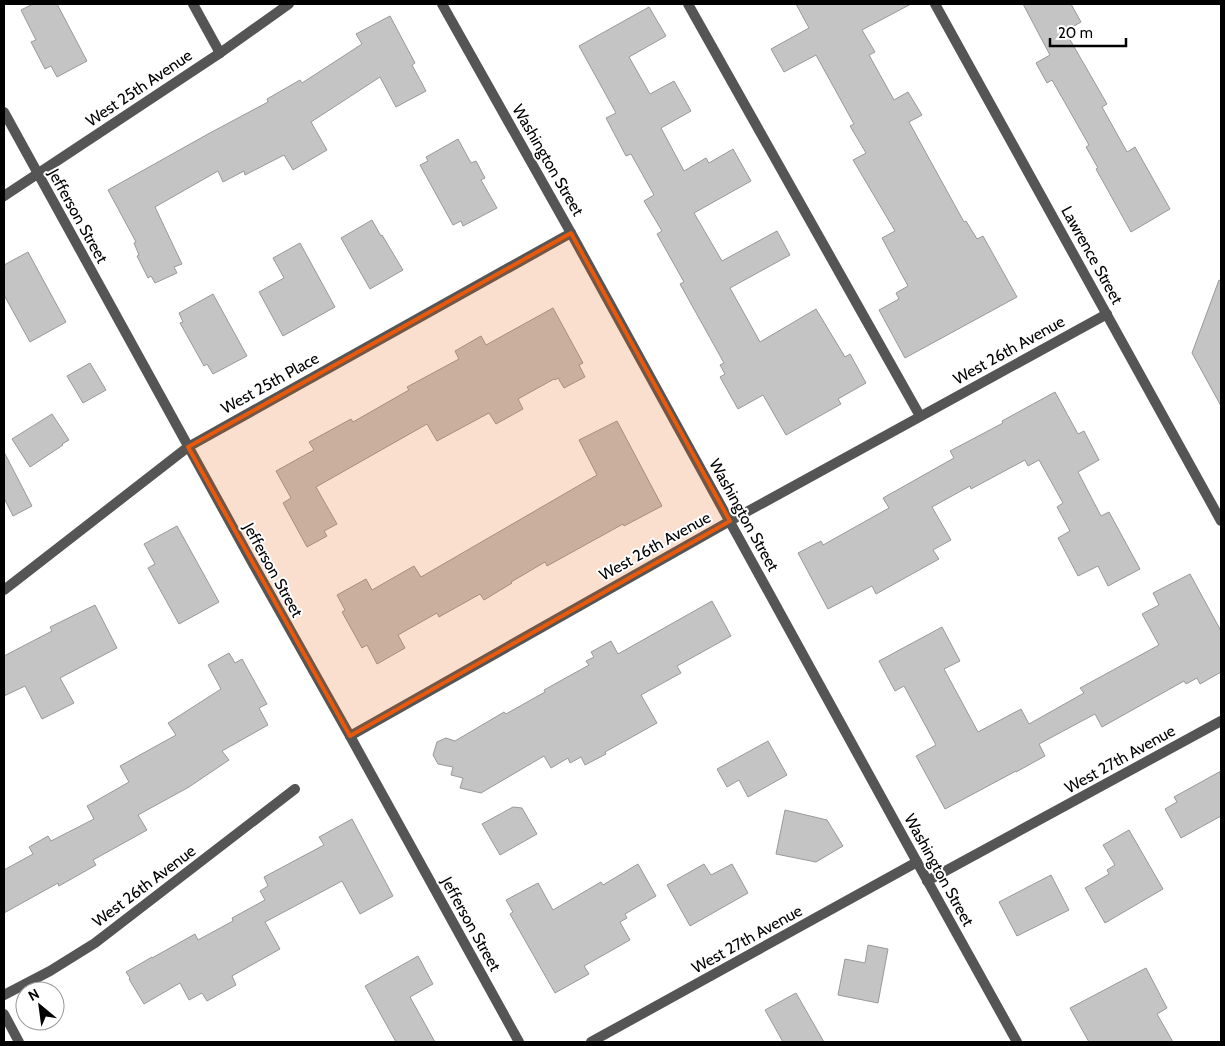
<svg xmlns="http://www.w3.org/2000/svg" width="1225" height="1046" viewBox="0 0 1225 1046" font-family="Cabin,sans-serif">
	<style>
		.building { fill: #c4c4c4; stroke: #999 }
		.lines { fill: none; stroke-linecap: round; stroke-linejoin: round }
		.service { stroke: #555; stroke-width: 10 }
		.minor { stroke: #555; stroke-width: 10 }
		.tertiary { stroke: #555; stroke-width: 10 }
		.marked { fill: #e8590c; fill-opacity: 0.2; stroke: #e8590c; stroke-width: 4; stroke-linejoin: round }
		.labels { text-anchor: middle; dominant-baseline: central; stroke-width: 4; stroke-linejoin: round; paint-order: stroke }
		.street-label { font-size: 16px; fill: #000; stroke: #fff }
	</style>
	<rect width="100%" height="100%" fill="#fff"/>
	<g class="building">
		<path d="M 33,4 L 57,4 L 87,61 L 57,77 L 51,66 L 45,69 L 31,42 L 36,40 L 21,10 Z"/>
		<path d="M 796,4 L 911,4 L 862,30 L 875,52 L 869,55 L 894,100 L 908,92 L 922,115 L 909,122 L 964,222 L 966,221 L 977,239 L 983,236 L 1017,297 L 905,358 L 879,310 L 899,299 L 896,293 L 908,286 L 882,238 L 895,231 L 853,160 L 866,153 L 850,126 L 854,124 L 816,55 L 784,72 L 771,49 L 809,28 Z"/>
		<path d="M 1023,4 L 1071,4 L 1081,22 L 1065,31 L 1107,104 L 1102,107 L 1127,152 L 1135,147 L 1170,209 L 1131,232 L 1096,169 L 1098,168 L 1086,147 L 1089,145 L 1052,80 L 1047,83 L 1036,63 L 1050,55 Z"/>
		<path d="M 649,7 L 666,36 L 629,57 L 650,94 L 674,81 L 691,111 L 661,128 L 684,171 L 706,158 L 709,163 L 733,149 L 751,181 L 694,213 L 722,261 L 777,231 L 790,255 L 730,288 L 760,342 L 816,309 L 845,357 L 850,354 L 866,383 L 838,399 L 841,404 L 786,435 L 763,395 L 738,409 L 720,377 L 725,374 L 720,365 L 724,363 L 680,284 L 684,282 L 657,234 L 662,231 L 644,201 L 654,195 L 631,154 L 626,156 L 606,118 L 616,113 L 579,46 Z"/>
		<path d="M 390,16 L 415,63 L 412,65 L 426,91 L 396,107 L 380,77 L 311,122 L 327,150 L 293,170 L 284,155 L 245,175 L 244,171 L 223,182 L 218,171 L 155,207 L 182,264 L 174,267 L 177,273 L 155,283 L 151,276 L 148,278 L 137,256 L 139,255 L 134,243 L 136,242 L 108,190 L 208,134 L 268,102 L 267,99 L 300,80 L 302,83 L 362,44 L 356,34 Z"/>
		<path d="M 458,139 L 471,163 L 476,161 L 485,178 L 481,180 L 497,208 L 463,226 L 461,221 L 453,225 L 420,165 L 428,161 L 426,157 Z"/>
		<path d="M 372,220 L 381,236 L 382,235 L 403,270 L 370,289 L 341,238 Z"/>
		<path d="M 300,243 L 335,307 L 283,336 L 259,292 L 284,278 L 273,258 Z"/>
		<path d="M 28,252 L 66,322 L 30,342 L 4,295 L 4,265 Z"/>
		<path d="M 1219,280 L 1221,281 L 1221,406 L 1192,353 Z"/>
		<path d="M 213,294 L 247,356 L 213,374 L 207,364 L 204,366 L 180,323 L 183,322 L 179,313 Z"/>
		<path d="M 553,308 L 583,363 L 579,365 L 585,377 L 564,388 L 558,378 L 555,380 L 554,379 L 518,399 L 523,409 L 496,424 L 489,413 L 437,441 L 427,424 L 316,487 L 337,524 L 324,531 L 327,536 L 307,547 L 283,503 L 291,498 L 276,471 L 314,450 L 309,442 L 351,419 L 353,422 L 409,390 L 407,387 L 459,359 L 455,351 L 481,336 L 486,345 Z"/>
		<path d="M 90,363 L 106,390 L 83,403 L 67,376 Z"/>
		<path d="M 1055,392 L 1078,434 L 1084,431 L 1099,460 L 1078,472 L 1101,516 L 1109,512 L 1140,569 L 1108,586 L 1098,566 L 1078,576 L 1058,538 L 1070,531 L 1057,507 L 1063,503 L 1039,460 L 1028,466 L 1025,460 L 971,489 L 970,486 L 932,507 L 951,540 L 933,550 L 939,559 L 876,594 L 872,586 L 828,609 L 798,553 L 821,541 L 823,545 L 889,508 L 883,498 L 954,458 L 950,451 L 1003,423 L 1002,421 Z"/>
		<path d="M 52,414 L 69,440 L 62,444 L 63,445 L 30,467 L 12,439 Z"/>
		<path d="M 617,421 L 662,506 L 624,526 L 623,524 L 547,566 L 545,562 L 511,582 L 512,583 L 484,600 L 480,594 L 439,617 L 437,613 L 398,635 L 405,648 L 377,664 L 367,645 L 362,648 L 342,612 L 345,610 L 337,595 L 366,579 L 372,590 L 414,566 L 421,577 L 597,475 L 579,440 Z"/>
		<path d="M 4,452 L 32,506 L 13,516 L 4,498 Z"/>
		<path d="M 177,526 L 219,602 L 179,624 L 148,568 L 155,564 L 144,544 Z"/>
		<path d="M 1190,574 L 1221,631 L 1221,672 L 1200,684 L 1197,678 L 1186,684 L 1184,681 L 1102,727 L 1095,714 L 1039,744 L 1045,756 L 1016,772 L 1016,771 L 945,809 L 916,756 L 936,745 L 904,686 L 895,691 L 879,661 L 942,627 L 960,661 L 944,669 L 978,732 L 1021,709 L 1029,724 L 1084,693 L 1080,688 L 1159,645 L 1142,614 L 1159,605 L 1153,593 Z"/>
		<path d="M 712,601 L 731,636 L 677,666 L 681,673 L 641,695 L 657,723 L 605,752 L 606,754 L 585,765 L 581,757 L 570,763 L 568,758 L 551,768 L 544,756 L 481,793 L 460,788 L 463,778 L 451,775 L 453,767 L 438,764 L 433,755 L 437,742 L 446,738 L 455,741 L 504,712 L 506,714 L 545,692 L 544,690 L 589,665 L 586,661 L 594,657 L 591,652 L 611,641 L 618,654 Z"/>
		<path d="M 95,605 L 117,648 L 60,678 L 74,703 L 42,719 L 25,686 L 4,696 L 4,656 L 52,631 L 50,627 Z"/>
		<path d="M 229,653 L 235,663 L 242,659 L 267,704 L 259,708 L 268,725 L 222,751 L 229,760 L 189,787 L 138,815 L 147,830 L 93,860 L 96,865 L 59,886 L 58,883 L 4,913 L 4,870 L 33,854 L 29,847 L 48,836 L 51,841 L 94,819 L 87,806 L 129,782 L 120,766 L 176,735 L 168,723 L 221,689 L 208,665 Z"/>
		<path d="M 768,741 L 787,775 L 748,797 L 739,780 L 727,787 L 717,769 Z"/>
		<path d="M 1221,771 L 1221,816 L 1181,838 L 1165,809 L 1177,802 L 1174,797 Z"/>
		<path d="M 513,807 L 522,808 L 537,834 L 500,855 L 482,824 Z"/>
		<path d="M 785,810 L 827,820 L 843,846 L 816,862 L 776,854 Z"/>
		<path d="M 352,819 L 393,896 L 360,914 L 342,881 L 265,922 L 280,949 L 232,976 L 236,985 L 207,1001 L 202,993 L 189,1000 L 180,983 L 144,1004 L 129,979 L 130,978 L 126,972 L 152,957 L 152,958 L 195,934 L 198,940 L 233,921 L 232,918 L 265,900 L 260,891 L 268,886 L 264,877 L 324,845 L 319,837 Z"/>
		<path d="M 1129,830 L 1163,889 L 1105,923 L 1085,888 L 1109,874 L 1107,870 L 1115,865 L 1103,845 Z"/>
		<path d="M 638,864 L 656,896 L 625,914 L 627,918 L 620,922 L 630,940 L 584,966 L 589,974 L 555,993 L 510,914 L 513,912 L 506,900 L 538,883 L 553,910 L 601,882 L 603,885 Z"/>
		<path d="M 704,864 L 711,875 L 732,864 L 748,893 L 690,926 L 667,885 Z"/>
		<path d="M 1051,875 L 1069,910 L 1017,936 L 999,902 Z"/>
		<path d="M 868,945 L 888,949 L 878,1003 L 838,995 L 845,959 L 865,963 Z"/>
		<path d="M 418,956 L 433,984 L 410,997 L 435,1042 L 396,1042 L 365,986 Z"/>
		<path d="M 1146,968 L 1167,1008 L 1157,1014 L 1173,1042 L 1089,1042 L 1070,1008 Z"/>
		<path d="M 796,993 L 824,1042 L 783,1042 L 765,1010 Z"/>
	</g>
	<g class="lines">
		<g class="service">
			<path d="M 193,4 L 220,53"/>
			<path d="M 688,4 L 920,416"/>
		</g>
		<g class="minor">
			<path d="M 442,4 L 571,233 L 917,862 L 1017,1042"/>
			<path d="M 935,4 L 1221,521"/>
			<path d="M 4,196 L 220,53 L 289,4"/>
			<path d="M 4,590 L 188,447 L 571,233"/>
			<path d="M 350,736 L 730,521 L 1107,314"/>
			<path d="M 927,881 L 1221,721"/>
			<path d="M 4,995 L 50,971 L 95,943 L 295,789"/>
			<path d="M 4,1014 L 19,1042"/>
			<path d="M 591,1042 L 917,862"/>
		</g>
		<path class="tertiary" d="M 4,112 L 252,562 L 350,736 L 519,1042"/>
	</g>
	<path class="marked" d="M 571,233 L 730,521 L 350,736 L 188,447 Z"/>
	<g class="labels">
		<g class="street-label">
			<text transform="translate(139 88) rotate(-34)">West 25th Avenue</text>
			<text transform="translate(548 160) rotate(60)">Washington Street</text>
			<text transform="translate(78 216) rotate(61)">Jefferson Street</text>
			<text transform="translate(1092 255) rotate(61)">Lawrence Street</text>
			<text transform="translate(1009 350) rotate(-29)">West 26th Avenue</text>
			<text transform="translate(270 383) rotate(-29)">West 25th Place</text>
			<text transform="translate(744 515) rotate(61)">Washington Street</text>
			<text transform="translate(655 546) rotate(-29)">West 26th Avenue</text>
			<text transform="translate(273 570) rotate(61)">Jefferson Street</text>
			<text transform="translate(1120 759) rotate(-29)">West 27th Avenue</text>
			<text transform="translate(939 870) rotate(61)">Washington Street</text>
			<text transform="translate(144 886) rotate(-37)">West 26th Avenue</text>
			<text transform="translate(471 924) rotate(61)">Jefferson Street</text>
			<text transform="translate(747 939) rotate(-29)">West 27th Avenue</text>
		</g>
	</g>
	<rect width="1225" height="1046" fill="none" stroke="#000000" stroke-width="10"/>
	<g transform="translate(40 1006) rotate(331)"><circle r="24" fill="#ffffff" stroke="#999999"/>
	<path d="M0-4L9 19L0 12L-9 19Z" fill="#000000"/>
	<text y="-8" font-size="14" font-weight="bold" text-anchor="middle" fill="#000000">N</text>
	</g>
	<path d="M1050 38v8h76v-8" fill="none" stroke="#000000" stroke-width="2.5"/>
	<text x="1058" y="38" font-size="15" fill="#000000" stroke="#ffffff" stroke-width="4" paint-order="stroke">20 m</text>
</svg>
